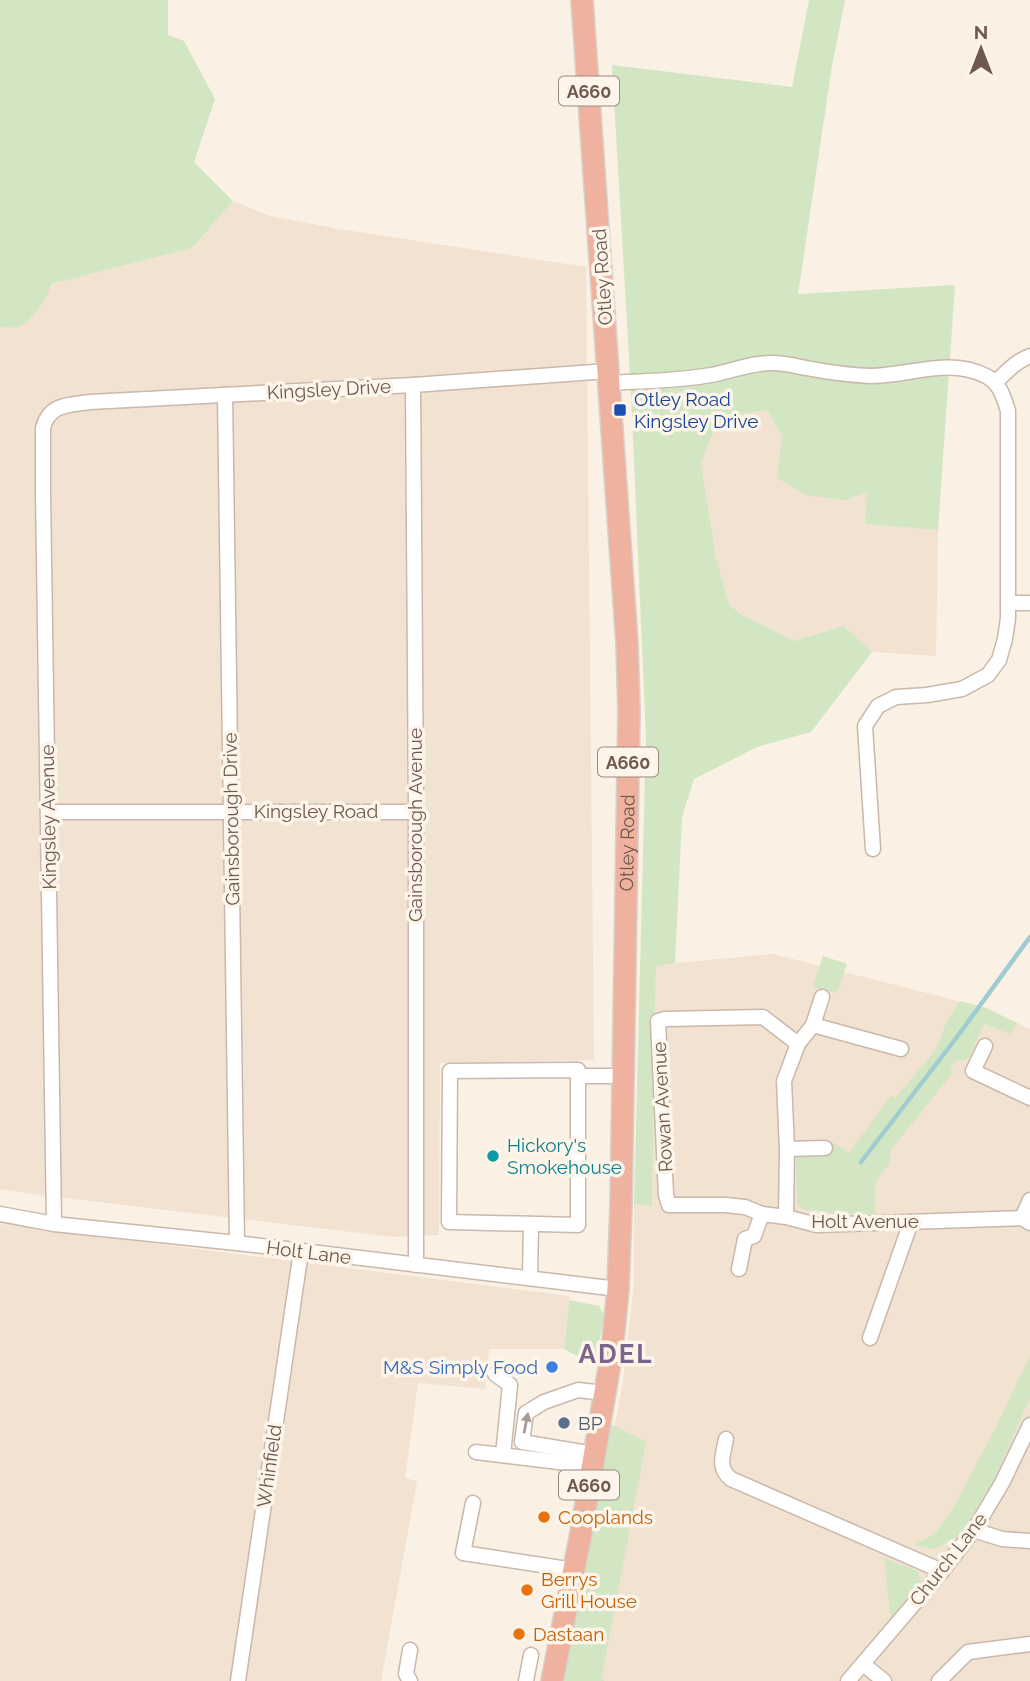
<svg xmlns="http://www.w3.org/2000/svg" width="1030" height="1681" viewBox="0 0 1030 1681" font-family="Raleway,sans-serif">
	<style>
		.residential { fill: #f1e2d2 }
		.green { fill: #d2e6c3 }
		.lines { fill: none; stroke-linecap: round; stroke-linejoin: round }
		.stream { stroke: #a1cbd2; stroke-width: 4.5 }
		.minor-casing { stroke: #c9b8ab; stroke-width: 17 }
		.highway-casing { stroke: #d7d0cd; stroke-width: 24 }
		.minor { stroke: #fff; stroke-width: 14 }
		.highway { stroke: #efb29f; stroke-width: 21 }
		.oneway { fill: #a99b94 }
		.transit-dot { fill: #1a4fb4; stroke: #fdf5e9; stroke-width: 2.5 }
		.culture-dot { fill: #0f9aa8; stroke: #fdf5e9; stroke-width: 2.5 }
		.shop-dot { fill: #3f7fe0; stroke: #fdf5e9; stroke-width: 2.5 }
		.service-dot { fill: #5c6f8a; stroke: #fdf5e9; stroke-width: 2.5 }
		.food-dot { fill: #e8710a; stroke: #fdf5e9; stroke-width: 2.5 }
		.labels { text-anchor: middle; dominant-baseline: central; stroke-width: 7; stroke-linejoin: round; paint-order: stroke }
		.shield { fill: #fdf5e9; stroke: #9a877b; stroke-width: 2 }
		.shield-label { font-size: 18px; font-weight: bold; fill: #6f584c }
		.street-label { font-size: 19px; fill: #6f584c; stroke: #fdf5e9 }
		.transit-label { font-size: 19px; fill: #164399; stroke: #fdf5e9; text-anchor: start }
		.culture-label { font-size: 19px; fill: #0d838f; stroke: #fdf5e9; text-anchor: start }
		.shop-label { font-size: 19px; fill: #366cbe; stroke: #fdf5e9; text-anchor: end }
		.service-label { font-size: 19px; fill: #4e5e75; stroke: #fdf5e9; text-anchor: start }
		.food-label { font-size: 19px; fill: #c56008; stroke: #fdf5e9; text-anchor: start }
		.district-label { font-size: 26px; font-weight: bold; letter-spacing: 2px; fill: #7d648c; stroke: #fdf5e9 }
	</style>
	<rect width="100%" height="100%" fill="#faf0e3"/>
	<g class="residential">
		<path d="M 233,201 L 270,216 L 339,229 L 586,267 L 594,1060 L 440,1063 L 439,1235 L 394,1237 L 40,1195 L 0,1189 L 0,297 L 192,248 Z"/>
		<path d="M 767,410 L 782,436 L 868,492 L 865,524 L 938,530 L 936,656 L 872,652 L 844,626 L 794,641 L 740,614 L 729,604 L 716,558 L 701,463 L 714,429 L 742,414 Z"/>
		<path d="M 773,954 L 986,1008 L 1030,1029 L 1030,1681 L 567,1681 L 623,1382 L 634,1283 L 634,1204 L 652,1206 L 656,965 Z"/>
		<path d="M 0,1224 L 569,1296 L 564,1349 L 489,1349 L 485,1389 L 418,1383 L 405,1478 L 417,1481 L 381,1681 L 0,1681 Z"/>
	</g>
	<g class="green">
		<path d="M 0,0 L 168,0 L 168,35 L 184,41 L 215,99 L 194,162 L 233,201 L 192,248 L 51,284 C 48,294 44,301 38,309 C 25,325 22,329 0,327 Z"/>
		<path d="M 809,0 L 845,0 L 832,66 L 798,294 L 955,285 L 938,530 L 865,524 L 867,492 L 845,500 L 806,495 L 777,478 L 782,436 L 767,410 L 742,414 L 714,429 L 701,463 L 716,558 L 729,604 L 740,614 L 794,641 L 844,626 L 872,652 L 811,732 L 757,747 L 694,779 L 682,817 L 675,963 L 656,966 L 652,1206 L 634,1204 L 646,738 L 631,392 L 612,65 L 792,87 Z"/>
		<path d="M 823,956 L 847,964 L 837,993 L 813,987 Z"/>
		<path d="M 960,1001 L 986,1008 L 1017,1023 L 1010,1034 L 984,1024 L 969,1058 L 956,1061 L 950,1069 L 953,1072 L 891,1150 L 889,1164 L 877,1179 L 875,1188 L 875,1214 L 839,1214 L 802,1209 L 797,1204 L 796,1145 L 834,1143 L 849,1153 L 891,1096 L 895,1098 L 936,1050 L 946,1023 Z"/>
		<path d="M 569,1300 L 599,1306 L 604,1315 L 595,1366 L 564,1349 Z"/>
		<path d="M 1030,1356 L 1030,1398 L 990,1489 L 960,1535 L 936,1548 L 931,1549 L 916,1545 L 917,1542 L 927,1539 L 937,1531 L 954,1507 L 996,1427 Z"/>
		<path d="M 600,1419 L 646,1442 L 602,1676 L 604,1681 L 552,1681 Z"/>
		<path d="M 884,1558 L 917,1571 L 921,1581 L 891,1618 Z"/>
	</g>
	<g class="lines">
		<path class="stream" d="M 861,1162 L 957,1037 L 1030,937"/>
		<defs>
			<g id="minor">
				<path d="M 609,383 C 643,381 678,381 711,375 C 732,371 753,362 774,363 C 784,363 796,366 806,368 C 827,372 848,375 870,376 C 909,376 949,357 986,376 C 1000,383 1004,398 1008,411 L 1008,618 L 1005,639 L 999,660 L 988,675 L 962,689 L 927,695 L 896,697 L 878,706 L 865,726 L 873,849"/>
				<path d="M 995,383 C 1005,373 1016,361 1030,356"/>
				<path d="M 413,385 L 416,807 L 416,1265"/>
				<path d="M 225,395 L 237,1243"/>
				<path d="M 1008,603 L 1030,603"/>
				<path d="M 48,812 L 416,812"/>
				<path d="M 813,1025 L 901,1049"/>
				<path d="M 985,1046 L 973,1071 L 1030,1098"/>
				<path d="M 578,1076 L 578,1070 L 450,1071 L 449,1222 L 578,1225 L 578,1076 L 622,1076"/>
				<path d="M 787,1149 L 825,1148"/>
				<path d="M 0,1214 L 54,1224 L 237,1243 L 618,1289"/>
				<path d="M 762,1214 L 745,1207 L 725,1205 L 669,1205 L 666,1195 L 658,1021 L 665,1019 L 763,1017 L 798,1044"/>
				<path d="M 786,1217 L 787,1149 L 784,1081 L 798,1044 L 813,1025 L 822,997"/>
				<path d="M 1022,1218 L 1030,1200"/>
				<path d="M 54,1224 L 43,493 L 43,428 C 49,404 68,405 90,402 L 413,385 L 608,371"/>
				<path d="M 739,1269 L 745,1239 L 754,1236 L 762,1214 L 786,1217 L 817,1225 L 1022,1218 L 1030,1223"/>
				<path d="M 530,1278 L 531,1224"/>
				<path d="M 870,1338 L 911,1222"/>
				<path d="M 495,1374 L 510,1385 L 503,1455"/>
				<path d="M 726,1439 C 723,1455 717,1468 731,1479 L 942,1571"/>
				<path d="M 476,1452 L 592,1466"/>
				<path d="M 594,1454 L 522,1442 L 526,1413 L 544,1402 L 578,1390 L 604,1393"/>
				<path d="M 473,1503 L 463,1553 L 574,1570"/>
				<path d="M 974,1530 L 1002,1539 L 1030,1541"/>
				<path d="M 410,1650 L 406,1674 L 410,1681"/>
				<path d="M 863,1664 L 884,1681"/>
				<path d="M 238,1681 L 301,1251"/>
				<path d="M 526,1681 L 531,1655"/>
				<path d="M 848,1681 L 942,1571 L 974,1530 L 1002,1483 L 1030,1425"/>
				<path d="M 939,1681 L 968,1652 L 1030,1644"/>
			</g>
			<g id="highway">
				<path id="s1" d="M 552,1681 L 581,1533 L 612,1351 L 618,1289 L 621,1206 L 629,711 L 627,644 L 582,0"/>
			</g>
		</defs>
		<use href="#minor" class="minor-casing"/>
		<use href="#highway" class="highway-casing"/>
		<use href="#minor" class="minor"/>
		<use href="#highway" class="highway"/>
	</g>
	<defs><path id="oneway-solid" d="M-6-.8H1V-3.2L6.5 0L1 3.2V.8H-6Z" transform="scale(1.75)"/></defs>
	<use class="oneway" href="#oneway-solid" transform="translate(526 1423) rotate(-79)"/>
	<rect class="transit-dot" x="613" y="403" width="14" height="14" rx="3.5"/>
	<circle class="culture-dot" cx="493" cy="1156" r="7"/>
	<circle class="shop-dot" cx="552" cy="1367" r="7"/>
	<circle class="service-dot" cx="564" cy="1423" r="7"/>
	<g class="food-dot">
		<circle cx="544" cy="1517" r="7"/>
		<circle cx="527" cy="1590" r="7"/>
		<circle cx="519" cy="1634" r="7"/>
	</g>
	<g class="labels">
		<g class="shield">
			<rect x="559" y="76.5" width="60" height="29" rx="5"/>
			<rect x="598" y="747.5" width="60" height="29" rx="5"/>
			<rect x="559" y="1470.5" width="60" height="29" rx="5"/>
		</g>
		<g class="shield-label">
			<text x="589" y="91">A660</text>
			<text x="628" y="762">A660</text>
			<text x="589" y="1485">A660</text>
		</g>
		<g class="street-label">
			<text transform="translate(602 277) rotate(-94)">Otley Road</text>
			<text transform="translate(329 389) rotate(-3)">Kingsley Drive</text>
			<text x="316" y="811">Kingsley Road</text>
			<text transform="translate(48 817) rotate(-91)">Kingsley Avenue</text>
			<text transform="translate(231 819) rotate(-91)">Gainsborough Drive</text>
			<text transform="translate(415 825) rotate(-90)">Gainsborough Avenue</text>
			<text stroke="none"><textPath href="#s1" startOffset="844">Otley Road</textPath></text>
			<text transform="translate(662 1107) rotate(-93)">Rowan Avenue</text>
			<text x="865" y="1221">Holt Avenue</text>
			<text transform="translate(309 1252) rotate(7)">Holt Lane</text>
			<text transform="translate(269 1466) rotate(-82)">Whinfield</text>
			<text transform="translate(948 1559) rotate(-52)">Church Lane</text>
		</g>
		<g class="transit-label">
			<text x="634" y="399">Otley Road<tspan x="634" dy="22">Kingsley Drive</tspan></text>
		</g>
		<g class="culture-label">
			<text x="507" y="1145">Hickory's<tspan x="507" dy="22">Smokehouse</tspan></text>
		</g>
		<g class="shop-label">
			<text x="538" y="1367">M&amp;S Simply Food</text>
		</g>
		<g class="service-label">
			<text x="578" y="1423">BP</text>
		</g>
		<g class="food-label">
			<text x="558" y="1517">Cooplands</text>
			<text x="541" y="1579">Berrys<tspan x="541" dy="22">Grill House</tspan></text>
			<text x="533" y="1634">Dastaan</text>
		</g>
		<g class="district-label">
			<text x="616" y="1354">ADEL</text>
		</g>
	</g>
	<g transform="translate(981 49)" stroke="#fdf5e9" stroke-width="5" paint-order="stroke">
	<path d="M0-5L12 26L0 18L-12 26Z" fill="#6f584c"/>
	<text y="-10" font-size="19" font-weight="bold" text-anchor="middle" fill="#6f584c">N</text>
	</g>
</svg>
